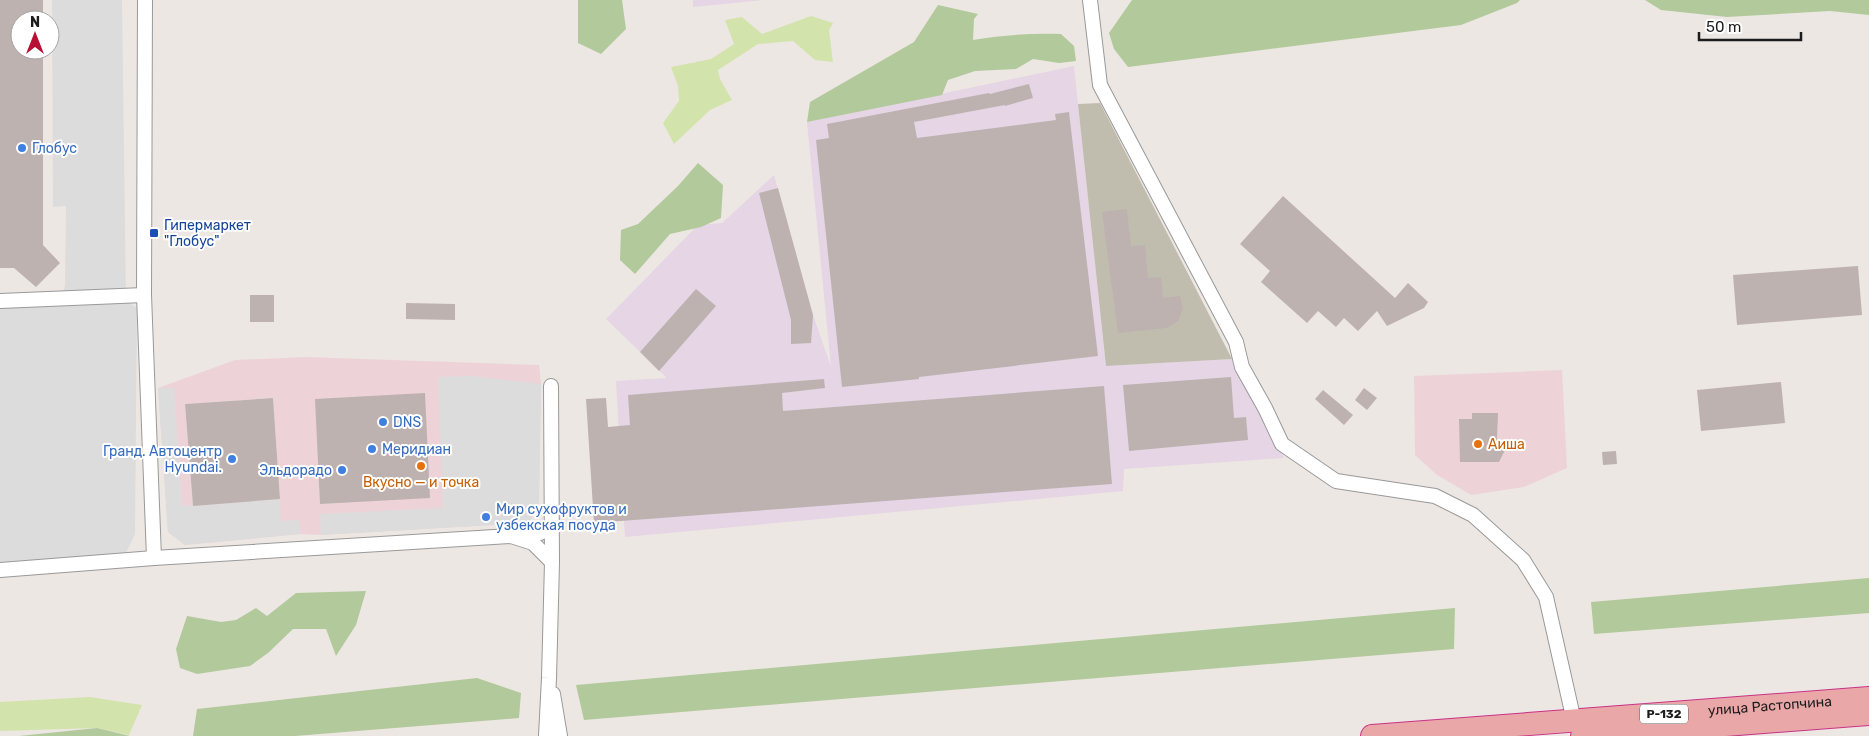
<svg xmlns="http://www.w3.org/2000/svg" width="1869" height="736" viewBox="0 0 1869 736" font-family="Rubik,sans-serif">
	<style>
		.commercial { fill: #edd3d8; fill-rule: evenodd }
		.industrial { fill: #e5d5e5 }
		.construction { fill: #c0bdaf }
		.grass { fill: #d3e3ac }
		.forest { fill: #b2c99b }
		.parking { fill: #dcdcdc }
		.building { fill: #bdb2b0 }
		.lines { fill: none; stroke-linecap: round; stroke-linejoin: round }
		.minor-casing { stroke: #999; stroke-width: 16 }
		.trunk-casing { stroke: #c83287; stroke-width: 24 }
		.minor { stroke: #fff; stroke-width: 14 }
		.trunk { stroke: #e9a7a8; stroke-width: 22 }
		.shop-dot { fill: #3f7fe0; stroke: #fff; stroke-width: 2 }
		.transit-dot { fill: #1a4fb4; stroke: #fff; stroke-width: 2 }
		.food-dot { fill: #e8710a; stroke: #fff; stroke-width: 2 }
		.labels { text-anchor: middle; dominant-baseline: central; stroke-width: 4; stroke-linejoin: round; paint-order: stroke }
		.shield { fill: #fff; stroke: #606060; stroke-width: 1 }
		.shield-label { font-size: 12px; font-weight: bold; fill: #1c1c1c }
		.shop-label { font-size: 14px; fill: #366cbe; stroke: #fff; text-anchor: start }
		.transit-label { font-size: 14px; fill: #164399; stroke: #fff; text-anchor: start }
		.food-label { font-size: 14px; fill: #c56008; stroke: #fff; text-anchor: start }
		.street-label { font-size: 14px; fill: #1c1c1c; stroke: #fff }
	</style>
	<rect width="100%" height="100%" fill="#ede7e3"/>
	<g class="commercial">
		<path d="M 305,357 L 539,365 L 541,384 L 539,503 L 529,523 L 321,535 L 300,534 L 185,545 L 168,532 L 158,388 L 235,360 ZM 273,398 L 280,499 L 193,505 L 185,404 Z"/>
		<path d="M 1562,370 L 1567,468 L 1524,487 L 1471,495 L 1437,475 L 1415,455 L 1414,376 Z"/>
	</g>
	<g class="industrial">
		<path d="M 693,0 L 765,0 L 693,7 Z"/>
		<path d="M 1074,66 L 1106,366 L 1232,359 L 1284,458 L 1124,469 L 1123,491 L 625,537 L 616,381 L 667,378 L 606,319 L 698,225 L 722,223 L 774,175 L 813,315 L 831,367 L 807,122 Z"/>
	</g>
	<path class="construction" d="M 1100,103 L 1232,359 L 1106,366 L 1078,104 Z"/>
	<g class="grass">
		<path d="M 811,16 L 833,23 L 829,30 L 833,62 L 815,60 L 793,41 L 758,44 L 718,70 L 720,79 L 732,100 L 710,110 L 674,144 L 663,123 L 679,101 L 678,86 L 671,67 L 711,59 L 734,44 L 725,20 L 742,17 L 762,34 Z"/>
		<path d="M 90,697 L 142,705 L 129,735 L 97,728 L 0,731 L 0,702 Z"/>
	</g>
	<g class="forest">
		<path d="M 578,0 L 622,0 L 626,29 L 601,54 L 578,43 Z"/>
		<path d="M 1132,0 L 1520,0 L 1517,3 L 1461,25 L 1128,67 L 1114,49 L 1109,33 Z"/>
		<path d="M 1645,0 L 1869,0 L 1869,15 L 1830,11 L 1727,17 L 1661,10 Z"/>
		<path d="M 938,5 L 978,14 L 974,19 L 973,40 C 1003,35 1031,33 1061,34 L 1074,46 L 1076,61 L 1059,63 L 1033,59 L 1016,69 L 975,71 L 948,80 L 942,95 L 807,122 L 810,102 L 914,42 Z"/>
		<path d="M 698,163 L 723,185 L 721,218 L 701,227 L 670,234 L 635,274 L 620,260 L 621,230 L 638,224 L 678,186 Z"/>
		<path d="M 1869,578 L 1869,613 L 1594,634 L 1591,602 Z"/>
		<path d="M 366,591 L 356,625 L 336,656 L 326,629 L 293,629 L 268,653 L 250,666 L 197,674 L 180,668 L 176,649 L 187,616 L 221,622 L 236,620 L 256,608 L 267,616 L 296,593 Z"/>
		<path d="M 1455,608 L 1454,649 L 584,720 L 576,685 Z"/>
		<path d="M 477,678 L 521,693 L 519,718 L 295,736 L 193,736 L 197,709 Z"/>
		<path d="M 97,728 L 130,736 L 19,736 Z"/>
	</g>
	<g class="parking">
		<path d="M 52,0 L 122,0 L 126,301 L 137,308 L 135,534 L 125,555 L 0,563 L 0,307 L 60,304 L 65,285 L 66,206 L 53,207 Z"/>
		<path d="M 471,376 L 541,384 L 539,503 L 529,523 L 321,535 L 320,514 L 443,508 L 438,377 Z"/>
		<path d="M 158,388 L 174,388 L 182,506 L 280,499 L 281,521 L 299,520 L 300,534 L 185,545 L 168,532 Z"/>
	</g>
	<g class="building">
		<path d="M 0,0 L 43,0 L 43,20 L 20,20 L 20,50 L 43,50 L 43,245 L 60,263 L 36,287 L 14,268 L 0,268 Z"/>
		<path d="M 1029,84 L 1033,98 L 1005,106 L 1005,105 L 914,122 L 917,138 L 1056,120 L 1055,114 L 1069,112 L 1098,356 L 919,377 L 919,379 L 842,387 L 816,140 L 829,138 L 827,124 L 989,93 L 990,94 Z"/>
		<path d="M 778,188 L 813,315 L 811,343 L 791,344 L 791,320 L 759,193 Z"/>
		<path d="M 1283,196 L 1395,298 L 1408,283 L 1428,302 L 1424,308 L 1387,326 L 1377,311 L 1358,331 L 1344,318 L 1336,327 L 1318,311 L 1307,323 L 1261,282 L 1270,271 L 1240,244 Z"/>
		<path d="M 1127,209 L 1131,246 L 1145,245 L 1148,278 L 1161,277 L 1163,298 L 1180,296 L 1183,309 L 1178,321 L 1167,328 L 1118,333 L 1102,212 Z"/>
		<path d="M 1858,266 L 1862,315 L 1737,325 L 1733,275 Z"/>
		<path d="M 696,289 L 716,306 L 659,371 L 640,352 Z"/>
		<rect x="250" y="295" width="24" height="27"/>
		<path d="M 406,303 L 455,304 L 455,320 L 406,319 Z"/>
		<path d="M 1231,377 L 1234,418 L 1246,417 L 1248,440 L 1129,451 L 1123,385 Z"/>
		<path d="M 824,379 L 825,388 L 782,393 L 783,411 L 1104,386 L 1112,484 L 594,523 L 586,399 L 606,398 L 608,427 L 630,425 L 628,395 Z"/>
		<path d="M 1781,382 L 1785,423 L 1701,431 L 1697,390 Z"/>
		<path d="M 1364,388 L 1377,398 L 1367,410 L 1355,400 Z"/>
		<path d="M 1323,390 L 1353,415 L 1344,425 L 1315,399 Z"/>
		<path d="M 425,393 L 430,498 L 320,504 L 315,399 Z"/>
		<path d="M 273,398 L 280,499 L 193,506 L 185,404 Z"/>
		<path d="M 1472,413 L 1498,413 L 1497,439 L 1505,450 L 1499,462 L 1460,462 L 1459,419 L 1472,419 Z"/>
		<path d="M 1616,451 L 1617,464 L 1603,465 L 1602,452 Z"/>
	</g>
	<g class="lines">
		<defs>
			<g id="minor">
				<path d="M 145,0 L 144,295 L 154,558"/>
				<path d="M 1090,0 L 1100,85 L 1236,342 L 1242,367 L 1265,408 L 1282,444 L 1336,481 L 1435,496 L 1473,515 L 1523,560 L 1546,597 L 1574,721"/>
				<path d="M 0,301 L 144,295"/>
				<path d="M 517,535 L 540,533 L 552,527"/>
				<path d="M 0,570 L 154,558 L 511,536 L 533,543 L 552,562"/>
				<path d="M 553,694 L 560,736"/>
				<path d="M 546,736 L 549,678 L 552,562 L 551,386"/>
			</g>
			<g id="trunk">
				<path id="s1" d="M 1372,736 L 1869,698"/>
				<path d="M 1582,736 L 1869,714"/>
			</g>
		</defs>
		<use href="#minor" class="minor-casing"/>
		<use href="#trunk" class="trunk-casing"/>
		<use href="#minor" class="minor"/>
		<use href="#trunk" class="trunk"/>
	</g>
	<g class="shop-dot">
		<circle cx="22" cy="148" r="5"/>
		<circle cx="383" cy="422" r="5"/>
		<circle cx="372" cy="449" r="5"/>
		<circle cx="232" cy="459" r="5"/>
		<circle cx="342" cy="470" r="5"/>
		<circle cx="486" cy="517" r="5"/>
	</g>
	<rect class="transit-dot" x="149" y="228" width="10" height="10" rx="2.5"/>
	<g class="food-dot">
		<circle cx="1478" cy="444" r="5"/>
		<circle cx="421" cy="466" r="5"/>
	</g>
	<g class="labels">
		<rect class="shield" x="1640" y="704.5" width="48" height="19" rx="4"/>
		<g class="shield-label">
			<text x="1664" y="714">Р-132</text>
		</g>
		<g class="shop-label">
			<text x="32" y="148">Глобус</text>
			<text x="393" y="422">DNS</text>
			<text x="382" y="449">Меридиан</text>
			<text x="222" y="451" text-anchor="end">Гранд. Автоцентр<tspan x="222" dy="16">Hyundai.</tspan></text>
			<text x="332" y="470" text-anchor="end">Эльдорадо</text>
			<text x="496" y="509">Мир сухофруктов и<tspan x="496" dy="16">узбекская посуда</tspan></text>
		</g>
		<g class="transit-label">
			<text x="164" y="225">Гипермаркет<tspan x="164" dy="16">"Глобус"</tspan></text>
		</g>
		<g class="food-label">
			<text x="1488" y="444">Аиша</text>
			<text x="421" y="482" text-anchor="middle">Вкусно — и точка</text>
		</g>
		<g class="street-label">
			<text stroke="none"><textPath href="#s1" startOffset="399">улица Растопчина</textPath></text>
		</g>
	</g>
	<g transform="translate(35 35)"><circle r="24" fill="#ffffff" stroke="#a4a4a4"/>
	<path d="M0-4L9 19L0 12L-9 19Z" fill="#b81035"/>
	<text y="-8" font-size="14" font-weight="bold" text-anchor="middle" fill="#1c1c1c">N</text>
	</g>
	<path d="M1699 32v8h102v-8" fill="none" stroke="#1c1c1c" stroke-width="2.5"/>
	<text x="1706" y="32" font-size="15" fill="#1c1c1c" stroke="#ffffff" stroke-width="4" paint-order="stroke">50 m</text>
</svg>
